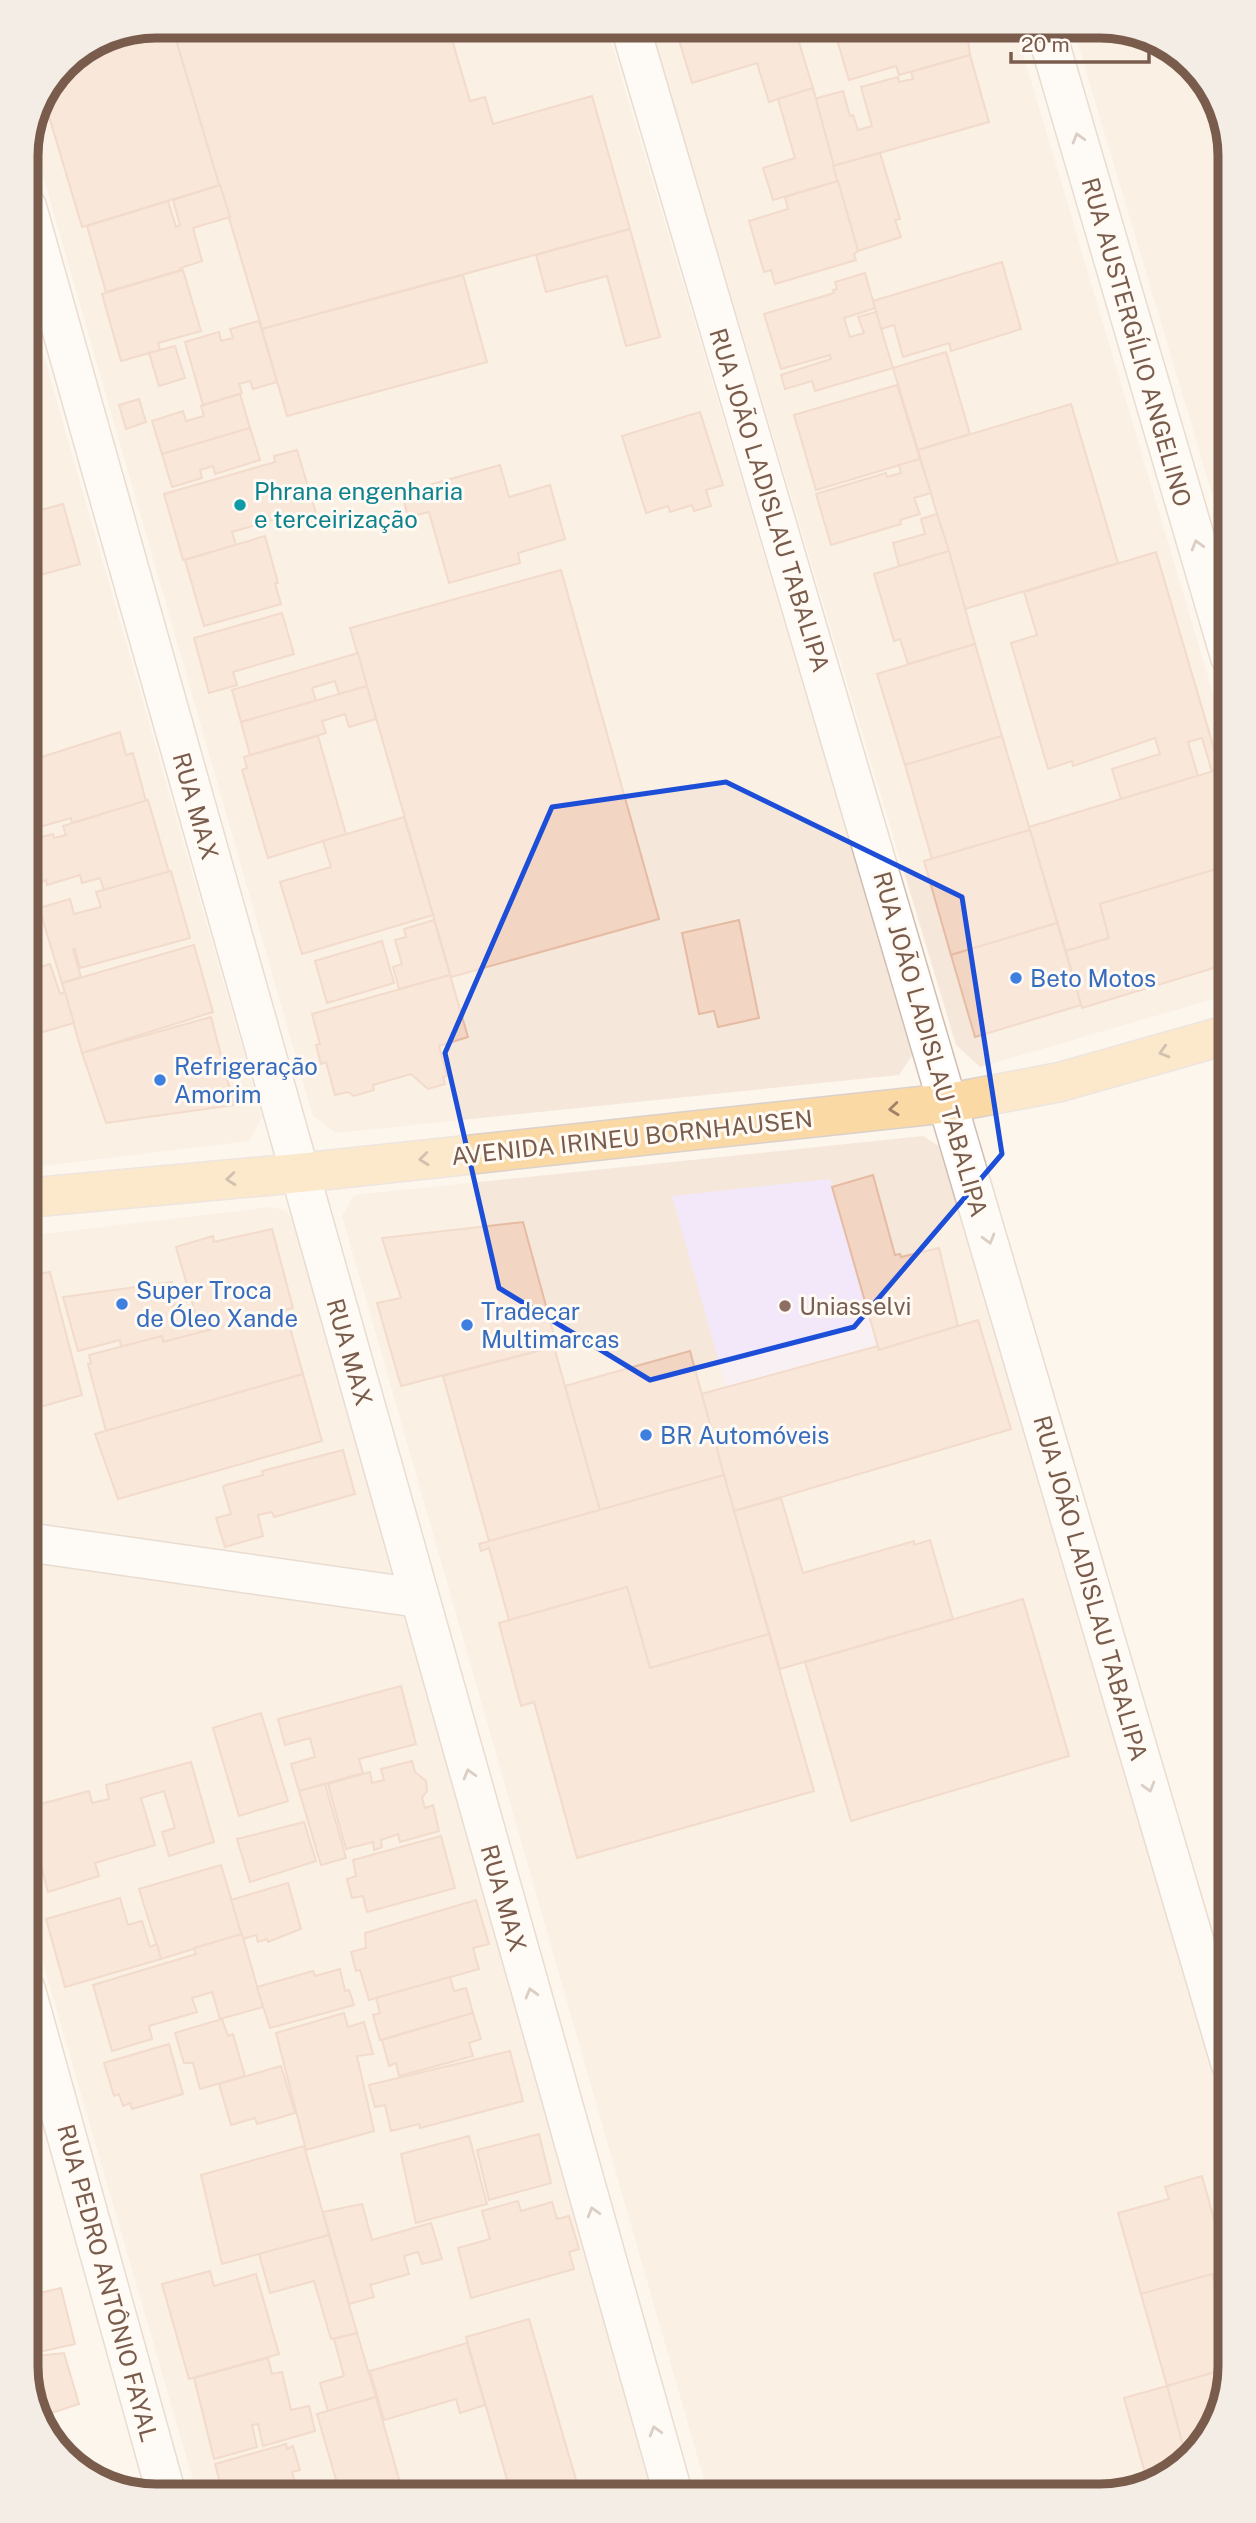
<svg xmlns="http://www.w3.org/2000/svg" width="1256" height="2523" viewBox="0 0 1256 2523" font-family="'Public Sans',sans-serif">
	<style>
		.residential { fill: #f5e8da }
		.education { fill: #f3e8fa }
		.building { fill: #f3d5c3; stroke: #e6bba3; stroke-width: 2 }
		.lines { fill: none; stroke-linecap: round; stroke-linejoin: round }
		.minor-casing { stroke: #d1beb0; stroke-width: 41 }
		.major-casing { stroke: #dad1cd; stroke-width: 41 }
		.minor { stroke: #fff; stroke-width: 38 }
		.major { stroke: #fbd9a5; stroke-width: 38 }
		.oneway { stroke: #af9d94 }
		.oneway2 { stroke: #a18267 }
		.marked { fill: none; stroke: #1d4ed8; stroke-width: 5; stroke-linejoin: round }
		.culture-dot { fill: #0f9aa8; stroke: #fffaf3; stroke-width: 2.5 }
		.shop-dot { fill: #3f7fe0; stroke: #fffaf3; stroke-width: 2.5 }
		.education-dot { fill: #8d6e63; stroke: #fffaf3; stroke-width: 2.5 }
		.labels { text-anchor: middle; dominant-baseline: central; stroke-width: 6; stroke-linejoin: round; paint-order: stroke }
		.street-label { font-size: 24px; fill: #7a5c4d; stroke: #fffaf3 }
		.culture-label { font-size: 24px; fill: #0d838f; stroke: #fffaf3; text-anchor: start }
		.shop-label { font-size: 24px; fill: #366cbe; stroke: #fffaf3; text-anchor: start }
		.education-label { font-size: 24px; fill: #785e54; stroke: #fffaf3; text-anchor: start }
		.rim { fill: none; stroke: #7a5c4d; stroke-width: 9 }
	</style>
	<rect width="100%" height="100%" fill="#fdf6ec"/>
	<g class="residential">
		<path d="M 156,26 L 606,26 L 913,1054 L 899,1075 L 336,1133 L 313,1116 L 32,137 L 65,64 L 107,36 Z"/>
		<path d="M 650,26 L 1015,27 L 1230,751 L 1230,994 L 980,1067 L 956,1045 Z"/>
		<path d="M 1073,27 L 1109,27 L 1179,53 L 1220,107 L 1230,156 L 1230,554 Z"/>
		<path d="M 26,294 L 262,1117 L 249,1141 L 26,1168 Z"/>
		<path d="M 923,1136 L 942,1148 L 1230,2115 L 1230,2367 L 1208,2439 L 1149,2487 L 1100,2497 L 709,2497 L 342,1216 L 354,1195 Z"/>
		<path d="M 272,1207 L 285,1211 L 292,1219 L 658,2497 L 198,2497 L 26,1904 L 26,1236 Z"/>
	</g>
	<path class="education" d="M 830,1179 L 878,1346 L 788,1373 L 787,1370 L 726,1387 L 672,1196 Z"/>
	<g class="building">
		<path d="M 156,26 L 172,26 L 220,185 L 82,227 L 46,106 L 65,64 L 107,36 Z"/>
		<path d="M 172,26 L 448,26 L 470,101 L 485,97 L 493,124 L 592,96 L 630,229 L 262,329 Z"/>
		<path d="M 689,26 L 794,26 L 813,88 L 769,102 L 757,63 L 692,83 L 676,30 Z"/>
		<path d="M 833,26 L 972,27 L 975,37 L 968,40 L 970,55 L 899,75 L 896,66 L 849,80 Z"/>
		<path d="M 970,55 L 989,122 L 833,166 L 814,99 L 843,91 L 850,116 L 853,115 L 858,130 L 872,126 L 861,87 L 898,77 L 899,82 L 913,79 L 911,72 Z"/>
		<path d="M 813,88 L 838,181 L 773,200 L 763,168 L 795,158 L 778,99 Z"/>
		<path d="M 880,153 L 900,219 L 895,220 L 901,237 L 858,251 L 833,166 Z"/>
		<path d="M 838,181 L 858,251 L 854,254 L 856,260 L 775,284 L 771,270 L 764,272 L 749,221 L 788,209 L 785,197 Z"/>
		<path d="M 220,185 L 230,217 L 193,228 L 202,261 L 180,268 L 181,270 L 106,292 L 87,226 L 168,201 L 176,227 L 180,225 L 173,200 Z"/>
		<path d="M 630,229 L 660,337 L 626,346 L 607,276 L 546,292 L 536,255 Z"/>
		<path d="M 1002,262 L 1021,329 L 951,351 L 949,343 L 903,357 L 894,325 L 881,329 L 873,301 Z"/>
		<path d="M 183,270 L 201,331 L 158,343 L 160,350 L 121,361 L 102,294 Z"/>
		<path d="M 865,273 L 875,308 L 844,318 L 850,337 L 864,333 L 858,317 L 876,312 L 893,368 L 815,391 L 812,381 L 785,389 L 781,375 L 831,359 L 830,355 L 781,369 L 764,314 L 834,293 L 833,290 L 837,289 L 835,282 Z"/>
		<path d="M 463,275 L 487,362 L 287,416 L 262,329 Z"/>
		<path d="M 259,321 L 277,382 L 253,389 L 250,381 L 239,384 L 242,393 L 203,405 L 185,342 L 219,332 L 221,341 L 233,338 L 230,329 Z"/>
		<path d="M 175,346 L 185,378 L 159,386 L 149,353 Z"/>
		<path d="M 946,352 L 970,434 L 918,450 L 893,368 Z"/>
		<path d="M 897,385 L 920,459 L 816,490 L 794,415 Z"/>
		<path d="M 26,386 L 38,425 L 26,428 Z"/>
		<path d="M 240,394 L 250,428 L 162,454 L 152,421 L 183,411 L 186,421 L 204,416 L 201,406 Z"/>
		<path d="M 139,399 L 146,422 L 126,429 L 119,405 Z"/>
		<path d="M 1071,404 L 1118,563 L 965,609 L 918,450 Z"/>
		<path d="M 700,412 L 723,485 L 706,490 L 711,506 L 694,511 L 692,505 L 670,512 L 668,506 L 646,513 L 622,436 Z"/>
		<path d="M 250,428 L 260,460 L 215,474 L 213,466 L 200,470 L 202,478 L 172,487 L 162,454 Z"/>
		<path d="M 297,450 L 318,520 L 288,529 L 283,517 L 232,532 L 236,545 L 183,560 L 164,494 L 275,462 L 274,456 Z"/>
		<path d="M 920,459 L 931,493 L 914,498 L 920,514 L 900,520 L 901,524 L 831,545 L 816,494 L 886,473 L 887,477 L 901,473 L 899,465 Z"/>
		<path d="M 500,465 L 509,497 L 550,485 L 565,539 L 518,553 L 520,563 L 449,583 L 429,512 L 408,517 L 403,497 L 423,491 L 422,487 Z"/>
		<path d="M 63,504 L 80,564 L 26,579 L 26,514 Z"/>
		<path d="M 937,514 L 949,551 L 899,566 L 893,543 L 925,534 L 921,519 Z"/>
		<path d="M 265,536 L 278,583 L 275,583 L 281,604 L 204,626 L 185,560 Z"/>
		<path d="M 949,551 L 975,644 L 908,664 L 900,639 L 894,641 L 874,574 Z"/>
		<path d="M 1156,552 L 1220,769 L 1212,772 L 1202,738 L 1188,742 L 1198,776 L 1121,799 L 1112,769 L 1160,754 L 1155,738 L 1073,766 L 1072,761 L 1048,769 L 1011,643 L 1037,635 L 1024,592 Z"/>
		<path d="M 561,570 L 659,919 L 451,977 L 350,628 Z"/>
		<path d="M 282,613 L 294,654 L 233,672 L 237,685 L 209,693 L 194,638 Z"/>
		<path d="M 975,644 L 1002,736 L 905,765 L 877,674 Z"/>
		<path d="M 358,653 L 367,686 L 339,694 L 335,681 L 312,688 L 316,701 L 241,722 L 232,690 Z"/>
		<path d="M 367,686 L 376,719 L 349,727 L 345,714 L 322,721 L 326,733 L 250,755 L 241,722 Z"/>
		<path d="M 120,732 L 126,755 L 133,753 L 146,801 L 72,823 L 71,818 L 39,827 L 34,808 L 28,810 L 26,805 L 26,762 Z"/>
		<path d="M 318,736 L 346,834 L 268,858 L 242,770 L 247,768 L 244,757 Z"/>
		<path d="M 1002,736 L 1030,830 L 932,859 L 905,765 Z"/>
		<path d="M 1220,769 L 1230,802 L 1230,865 L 1100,904 L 1109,938 L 1066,951 L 1029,827 Z"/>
		<path d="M 148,800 L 169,872 L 104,890 L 100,878 L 82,883 L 80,875 L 47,885 L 46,880 L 42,882 L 36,861 L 31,862 L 26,841 L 53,834 L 54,838 L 66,835 L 63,826 Z"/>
		<path d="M 404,817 L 433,915 L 302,954 L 280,882 L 331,867 L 323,841 Z"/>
		<path d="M 1030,830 L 1057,923 L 951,955 L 924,861 Z"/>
		<path d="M 1230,865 L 1230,963 L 1082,1008 L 1066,951 L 1109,938 L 1100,904 Z"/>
		<path d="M 171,871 L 190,938 L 80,968 L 75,949 L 73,950 L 81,977 L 62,983 L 39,908 L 70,899 L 74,914 L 101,907 L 96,892 Z"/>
		<path d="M 434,920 L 450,975 L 399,989 L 393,967 L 402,964 L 395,940 L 406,937 L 404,929 Z"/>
		<path d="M 739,920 L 759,1018 L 718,1027 L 714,1011 L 699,1014 L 682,933 Z"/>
		<path d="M 1057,923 L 1081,1005 L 975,1037 L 951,955 Z"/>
		<path d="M 382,941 L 394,983 L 327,1003 L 315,961 Z"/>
		<path d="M 194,945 L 213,1012 L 82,1053 L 62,983 Z"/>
		<path d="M 50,964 L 60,994 L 65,992 L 74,1023 L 26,1037 L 26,971 Z"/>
		<path d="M 450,975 L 468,1037 L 439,1046 L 447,1076 L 443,1077 L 445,1084 L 428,1089 L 411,1074 L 373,1085 L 374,1090 L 354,1096 L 348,1092 L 335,1095 L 326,1062 L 321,1064 L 316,1045 L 320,1044 L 312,1014 Z"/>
		<path d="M 211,1017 L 234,1105 L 106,1123 L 82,1053 Z"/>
		<path d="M 873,1175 L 895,1255 L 900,1254 L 901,1257 L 939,1248 L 958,1326 L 879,1350 L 832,1187 Z"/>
		<path d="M 523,1222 L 557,1346 L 401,1386 L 377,1303 L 401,1298 L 382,1238 Z"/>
		<path d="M 272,1229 L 293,1308 L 201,1333 L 176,1247 L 213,1236 L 214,1242 Z"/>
		<path d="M 50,1272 L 82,1395 L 26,1411 L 26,1276 Z"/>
		<path d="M 172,1282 L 176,1300 L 190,1296 L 191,1300 L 172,1306 L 178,1327 L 197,1321 L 201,1333 L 163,1342 L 162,1336 L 121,1347 L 120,1340 L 78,1351 L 63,1297 Z"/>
		<path d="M 285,1310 L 303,1374 L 106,1431 L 88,1364 L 91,1363 L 89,1355 L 162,1336 L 163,1342 Z"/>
		<path d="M 978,1320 L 1011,1429 L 734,1511 L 701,1394 L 878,1346 L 879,1350 Z"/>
		<path d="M 554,1347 L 600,1510 L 489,1541 L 443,1376 Z"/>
		<path d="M 690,1351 L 724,1475 L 600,1510 L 565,1386 Z"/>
		<path d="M 303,1374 L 322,1441 L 118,1499 L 95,1434 Z"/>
		<path d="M 343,1450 L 355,1494 L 274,1517 L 272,1512 L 258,1515 L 263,1536 L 225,1547 L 216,1518 L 231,1514 L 223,1487 L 226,1485 L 263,1475 L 262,1471 Z"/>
		<path d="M 724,1475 L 769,1634 L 650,1668 L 627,1587 L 509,1620 L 489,1548 L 481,1551 L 479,1544 Z"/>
		<path d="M 781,1498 L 803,1573 L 914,1541 L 914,1545 L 930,1540 L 953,1619 L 780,1669 L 734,1511 Z"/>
		<path d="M 627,1587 L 650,1668 L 769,1634 L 814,1791 L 577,1858 L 534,1702 L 521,1706 L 499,1623 Z"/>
		<path d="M 1023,1599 L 1069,1756 L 851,1821 L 805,1662 Z"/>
		<path d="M 401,1686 L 416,1744 L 359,1759 L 363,1773 L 299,1791 L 291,1764 L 315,1757 L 310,1738 L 285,1745 L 278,1719 Z"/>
		<path d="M 261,1713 L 288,1801 L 239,1816 L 213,1728 Z"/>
		<path d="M 412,1761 L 415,1772 L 426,1781 L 427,1791 L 422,1798 L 425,1808 L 433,1805 L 439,1831 L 400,1842 L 398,1834 L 381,1840 L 382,1847 L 374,1850 L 373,1842 L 346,1849 L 328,1784 L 370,1772 L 372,1783 L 384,1780 L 381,1769 Z"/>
		<path d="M 191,1762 L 214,1842 L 169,1856 L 162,1832 L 175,1828 L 164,1791 L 141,1798 L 155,1845 L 95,1863 L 99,1876 L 48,1892 L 26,1808 L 89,1791 L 92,1803 L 109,1799 L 106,1785 Z"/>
		<path d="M 325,1784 L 346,1858 L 321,1865 L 299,1791 Z"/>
		<path d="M 304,1822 L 316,1861 L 250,1882 L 237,1839 Z"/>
		<path d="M 441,1836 L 455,1888 L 367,1912 L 363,1896 L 352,1898 L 347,1879 L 356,1876 L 353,1860 Z"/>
		<path d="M 221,1865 L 242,1934 L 161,1959 L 139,1889 Z"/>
		<path d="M 288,1883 L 301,1929 L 268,1942 L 267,1939 L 258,1942 L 256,1935 L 243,1939 L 231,1900 Z"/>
		<path d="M 120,1898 L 128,1925 L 142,1921 L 150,1947 L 157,1944 L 161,1959 L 65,1987 L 46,1919 Z"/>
		<path d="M 476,1900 L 489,1944 L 473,1948 L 479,1969 L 369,2000 L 360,1970 L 356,1971 L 351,1952 L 366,1948 L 365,1933 Z"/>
		<path d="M 242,1934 L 263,2007 L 220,2019 L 212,1992 L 192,1998 L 197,2012 L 149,2026 L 152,2039 L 112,2051 L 93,1985 L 196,1954 L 194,1948 Z"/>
		<path d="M 340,1969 L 345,1991 L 349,1990 L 354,2005 L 270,2028 L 257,1987 L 313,1971 L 315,1976 Z"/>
		<path d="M 450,1977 L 454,1991 L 466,1988 L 473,2013 L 380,2040 L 373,2015 L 380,2013 L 376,1998 Z"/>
		<path d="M 344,2013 L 348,2027 L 364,2022 L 373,2054 L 357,2056 L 374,2131 L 306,2150 L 276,2033 Z"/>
		<path d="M 473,2013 L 481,2039 L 469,2043 L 473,2056 L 399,2076 L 396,2063 L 389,2066 L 382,2040 Z"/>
		<path d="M 222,2019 L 228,2036 L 233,2034 L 245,2076 L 200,2089 L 193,2063 L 184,2063 L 175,2033 Z"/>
		<path d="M 169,2044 L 183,2094 L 132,2109 L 130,2103 L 123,2106 L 119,2094 L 114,2096 L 104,2063 Z"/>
		<path d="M 510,2051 L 523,2101 L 420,2128 L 419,2124 L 391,2131 L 385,2105 L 375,2107 L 369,2085 Z"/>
		<path d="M 281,2066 L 295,2113 L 257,2124 L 255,2118 L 231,2125 L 219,2084 Z"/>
		<path d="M 539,2134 L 551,2183 L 489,2200 L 477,2150 Z"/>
		<path d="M 469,2136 L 487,2204 L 416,2223 L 401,2154 Z"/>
		<path d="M 304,2146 L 329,2235 L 222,2264 L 201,2175 Z"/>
		<path d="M 1202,2176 L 1228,2270 L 1141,2294 L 1118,2213 L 1169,2199 L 1165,2187 Z"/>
		<path d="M 518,2201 L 521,2211 L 552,2202 L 557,2219 L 569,2216 L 579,2249 L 569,2252 L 574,2269 L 471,2298 L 458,2248 L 490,2239 L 482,2211 Z"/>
		<path d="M 362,2204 L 372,2240 L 431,2223 L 442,2259 L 422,2264 L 418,2252 L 404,2256 L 409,2274 L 370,2285 L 374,2297 L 349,2304 L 323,2212 Z"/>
		<path d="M 329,2235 L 357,2333 L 331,2339 L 314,2281 L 270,2293 L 259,2254 Z"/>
		<path d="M 30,2250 L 33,2281 L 26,2282 L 26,2251 Z"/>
		<path d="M 210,2271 L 214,2286 L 256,2274 L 279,2354 L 189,2379 L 162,2284 Z"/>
		<path d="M 1212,2274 L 1220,2303 L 1230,2301 L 1229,2368 L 1167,2386 L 1141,2294 Z"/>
		<path d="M 61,2288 L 75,2344 L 26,2355 L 26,2296 Z"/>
		<path d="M 529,2319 L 581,2497 L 512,2497 L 466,2337 Z"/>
		<path d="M 357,2333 L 376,2397 L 328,2411 L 320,2383 L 344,2376 L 334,2339 Z"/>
		<path d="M 467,2343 L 485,2405 L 460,2413 L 456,2399 L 384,2420 L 370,2371 Z"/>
		<path d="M 64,2353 L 79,2404 L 48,2414 L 52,2432 L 49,2432 L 36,2416 L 26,2357 Z"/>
		<path d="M 268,2358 L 272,2374 L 282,2372 L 291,2410 L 309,2406 L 315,2431 L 263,2446 L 258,2424 L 252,2425 L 257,2447 L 214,2459 L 194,2378 Z"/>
		<path d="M 1229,2368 L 1208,2439 L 1186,2457 L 1167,2386 Z"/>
		<path d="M 1167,2386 L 1186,2457 L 1149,2487 L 1124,2398 Z"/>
		<path d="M 376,2397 L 404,2497 L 341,2497 L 317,2414 Z"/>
		<path d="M 286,2444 L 287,2449 L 293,2446 L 300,2470 L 292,2472 L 298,2492 L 306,2490 L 307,2497 L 224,2497 L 215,2464 Z"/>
		<path d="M 641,2483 L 644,2497 L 589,2497 Z"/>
	</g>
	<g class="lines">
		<defs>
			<g id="minor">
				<path d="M 630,26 L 1230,2062"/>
				<path d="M 1045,27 L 1230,657"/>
				<path d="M 27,207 L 674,2497"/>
				<path d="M 26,1542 L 419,1598"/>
				<path d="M 26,1990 L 167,2496"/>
			</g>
			<path id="major" d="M 26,1198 L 299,1173 L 949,1103 L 1060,1082 L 1230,1034"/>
		</defs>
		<use href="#minor" class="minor-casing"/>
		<use href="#major" class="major-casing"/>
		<use href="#minor" class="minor"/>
		<use href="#major" class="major"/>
	</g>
	<defs><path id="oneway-chevron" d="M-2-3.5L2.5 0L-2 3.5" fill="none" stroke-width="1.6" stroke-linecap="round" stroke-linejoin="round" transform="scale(1.75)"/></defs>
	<g class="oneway">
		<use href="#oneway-chevron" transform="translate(1078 138) rotate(-106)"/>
		<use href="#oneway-chevron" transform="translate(1197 545) rotate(-106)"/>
		<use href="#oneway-chevron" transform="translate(989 1239) rotate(74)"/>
		<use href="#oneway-chevron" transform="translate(469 1774) rotate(-106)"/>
		<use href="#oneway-chevron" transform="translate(1149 1787) rotate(74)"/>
		<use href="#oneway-chevron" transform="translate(531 1993) rotate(-106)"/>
		<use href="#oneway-chevron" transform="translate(593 2212) rotate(-106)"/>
		<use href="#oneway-chevron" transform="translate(655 2431) rotate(-106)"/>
	</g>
	<g class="oneway2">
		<use href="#oneway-chevron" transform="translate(1164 1052) rotate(164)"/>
		<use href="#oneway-chevron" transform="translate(894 1109) rotate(174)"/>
		<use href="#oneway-chevron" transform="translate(424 1159) rotate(174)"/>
		<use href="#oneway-chevron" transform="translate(231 1179) rotate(175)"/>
	</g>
	<path d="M0 0H1256V2523H0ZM 726,782 L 962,897 L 1002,1154 L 854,1327 L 650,1380 L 499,1288 L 445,1053 L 552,807 Z" fill="#fdf6ec" fill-opacity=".55" fill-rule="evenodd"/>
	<path class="marked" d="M 726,782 L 962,897 L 1002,1154 L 854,1327 L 650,1380 L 499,1288 L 445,1053 L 552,807 Z"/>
	<circle class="culture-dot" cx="240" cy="505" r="7"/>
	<g class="shop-dot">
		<circle cx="1016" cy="978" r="7"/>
		<circle cx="160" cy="1080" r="7"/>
		<circle cx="122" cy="1304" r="7"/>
		<circle cx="467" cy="1325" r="7"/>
		<circle cx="646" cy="1435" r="7"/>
	</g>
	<circle class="education-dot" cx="785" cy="1306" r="7"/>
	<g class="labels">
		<g class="street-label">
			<text transform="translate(1137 342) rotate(74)">RUA AUSTERGÍLIO ANGELINO</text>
			<text transform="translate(770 500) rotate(73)">RUA JOÃO LADISLAU TABALIPA</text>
			<text transform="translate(196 806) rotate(74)">RUA MAX</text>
			<text transform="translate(931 1044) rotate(74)">RUA JOÃO LADISLAU TABALIPA</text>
			<text transform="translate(632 1137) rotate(-6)">AVENIDA IRINEU BORNHAUSEN</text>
			<text transform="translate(350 1352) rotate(74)">RUA MAX</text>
			<text transform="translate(1091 1588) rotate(74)">RUA JOÃO LADISLAU TABALIPA</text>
			<text transform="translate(504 1898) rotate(74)">RUA MAX</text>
			<text transform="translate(108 2283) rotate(75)">RUA PEDRO ANTÔNIO FAYAL</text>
		</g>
		<g class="culture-label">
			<text x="254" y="491">Phrana engenharia<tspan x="254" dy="28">e terceirização</tspan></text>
		</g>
		<g class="shop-label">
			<text x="1030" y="978">Beto Motos</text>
			<text x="174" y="1066">Refrigeração<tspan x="174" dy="28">Amorim</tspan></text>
			<text x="136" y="1290">Super Troca<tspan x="136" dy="28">de Óleo Xande</tspan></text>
			<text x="481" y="1311">Tradecar<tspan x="481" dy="28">Multimarcas</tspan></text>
			<text x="660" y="1435">BR Automóveis</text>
		</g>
		<g class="education-label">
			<text x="799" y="1306">Uniasselvi</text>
		</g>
	</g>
	<path d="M0 0H1256V2523H0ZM156 38H1100A118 118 0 0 1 1218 156V2366A118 118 0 0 1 1100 2484H156A118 118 0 0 1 38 2366V156A118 118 0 0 1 156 38Z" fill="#f4ede6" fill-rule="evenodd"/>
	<path class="rim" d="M156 38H1100A118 118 0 0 1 1218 156V2366A118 118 0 0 1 1100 2484H156A118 118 0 0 1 38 2366V156A118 118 0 0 1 156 38Z"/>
	<path d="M1011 52v10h138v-10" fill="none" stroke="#7a5c4d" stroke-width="3.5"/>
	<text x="1021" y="52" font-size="21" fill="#7a5c4d" stroke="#fffaf3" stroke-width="5" paint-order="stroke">20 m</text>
</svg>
